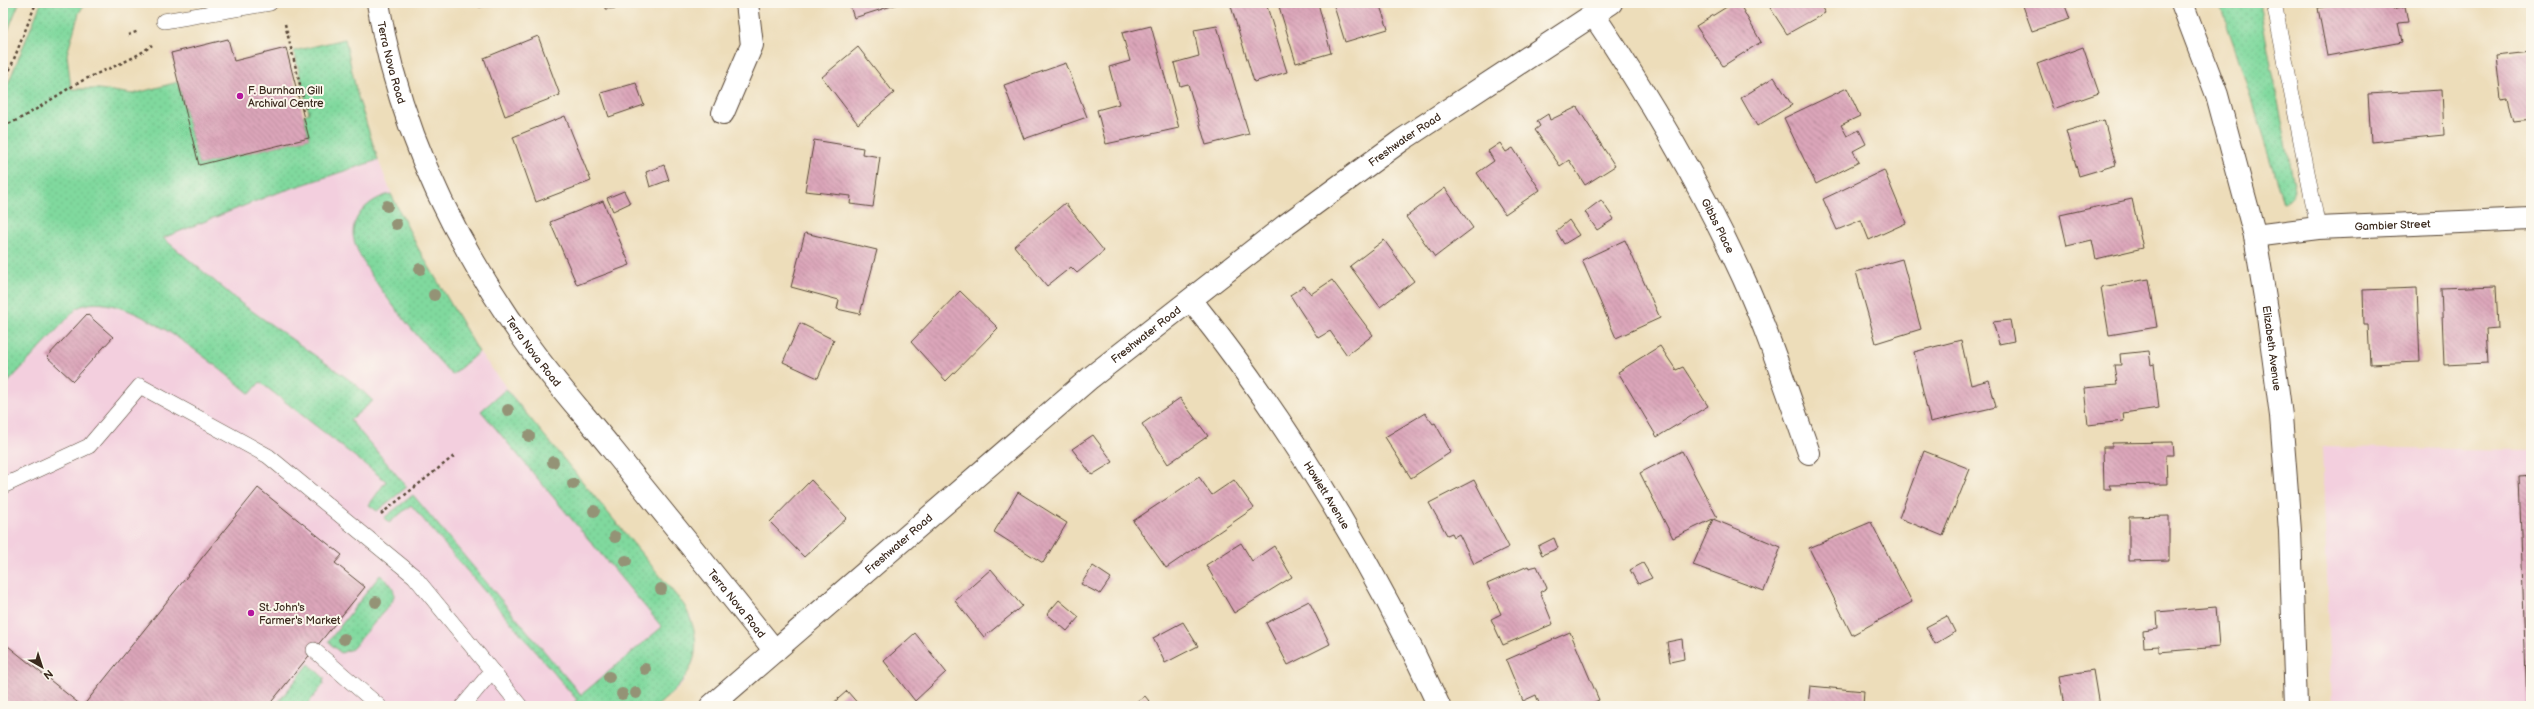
<svg xmlns="http://www.w3.org/2000/svg" width="2534" height="709" viewBox="0 0 2534 709" font-family="'Balsamiq Sans',sans-serif">
	<style>
		.built { fill: #f3cfde }
		.grass { fill: url(#grass-dots); stroke: #5e825e }
		.park { fill: url(#park-tufts); stroke: #5e825e }
		.building { fill: url(#building-back-hatch) }
		.lines { fill: none; stroke-linecap: round; stroke-linejoin: round }
		.lane-casing { stroke: #564535; stroke-width: 16 }
		.street-casing { stroke: #564535; stroke-width: 24 }
		.secondary-casing { stroke: #564535; stroke-width: 24 }
		.path { stroke: #564535; stroke-width: 2.5; stroke-dasharray: 3 3; stroke-linecap: butt }
		.lane { stroke: #fff; stroke-width: 15 }
		.street { stroke: #fff; stroke-width: 22 }
		.secondary { stroke: #fff; stroke-width: 22 }
		.tree { fill: #949376 }
		.poi-dot { fill: #b5179e; stroke: #fbf7ec; stroke-width: 1.5 }
		.labels { text-anchor: middle; dominant-baseline: central; stroke-width: 4; stroke-linejoin: round; paint-order: stroke }
		.street-label { font-size: 11px; fill: #3b2a1e; stroke: #fbf7ec }
		.poi-label { font-size: 11px; fill: #3b2a1e; stroke: #fbf7ec; text-anchor: start }
	</style>
	<defs>
		<pattern id="grass-dots" width="8" height="8" patternUnits="userSpaceOnUse"><rect width="8" height="8" fill="#80d99e"/><path d="M2 2h.1M6 6h.1" fill="none" stroke="#70ba88" stroke-width="1.8" stroke-linecap="round"/></pattern>
		<pattern id="park-tufts" width="24" height="20" patternUnits="userSpaceOnUse"><rect width="24" height="20" fill="#80d99e"/><path d="M3 7l-1-3M5 7V3M7 7l1-3M15 17l-1-3M17 17v-4M19 17l1-3" fill="none" stroke="#70ba88"/></pattern>
		<pattern id="building-back-hatch" width="6" height="6" patternUnits="userSpaceOnUse"><rect width="6" height="6" fill="#dca6ba"/><path d="M-1 5l2 2M0 0l6 6M5-1l2 2" fill="none" stroke="#b48797"/></pattern>
	</defs>
	<rect width="100%" height="100%" fill="#fbf7ec"/>
	<filter id="ink" filterUnits="userSpaceOnUse"><feTurbulence type="fractalNoise" baseFrequency=".025" numOctaves="2"/><feDisplacementMap in="SourceGraphic" scale="8" xChannelSelector="R" yChannelSelector="G"/><feConvolveMatrix kernelMatrix="1 2 1 2 8 2 1 2 1" color-interpolation-filters="sRGB"/></filter>
	<filter id="wash" filterUnits="userSpaceOnUse"><feTurbulence type="fractalNoise" baseFrequency=".012" numOctaves="4" result="noise"/><feDisplacementMap in="SourceGraphic" scale="16" xChannelSelector="R" yChannelSelector="G"/><feGaussianBlur stdDeviation="0.9" result="paint"/><feColorMatrix in="noise" values="0 0 0 0 0 0 0 0 0 0 0 0 0 0 0 0 0 1.4 0 .05"/><feComposite in="paint" operator="in"/></filter>
	<g filter="url(#wash)">
		<rect width="100%" height="100%" fill="#edddba"/>
		<g class="built">
			<path d="M 374,149 L 397,208 L 418,248 L 479,352 L 564,462 L 691,617 L 696,644 L 694,661 L 685,679 L 678,689 L 657,706 L 3,706 L 3,154 L 133,204 Z"/>
			<path d="M 2322,447 L 2531,450 L 2531,706 L 2332,706 Z"/>
		</g>
		<g class="grass">
			<path d="M 41,3 L 85,3 L 79,13 L 67,54 L 71,89 L 99,89 L 133,94 L 178,82 L 199,165 L 309,138 L 304,115 L 309,113 L 294,51 L 345,39 L 357,94 L 378,160 L 271,195 L 163,238 L 242,304 L 354,383 L 373,401 L 350,420 L 407,487 L 377,511 L 369,505 L 386,481 L 260,382 L 250,394 C 216,366 122,283 77,308 L 3,388 L 3,96 Z"/>
			<path d="M 2219,3 L 2259,3 L 2295,189 C 2293,197 2291,200 2283,202 L 2237,54 Z"/>
			<path d="M 391,194 L 418,248 L 479,352 L 452,375 C 429,350 352,264 353,232 C 354,212 374,197 391,194 Z"/>
			<path d="M 506,389 L 684,605 C 708,650 693,676 657,706 L 570,706 L 577,700 L 411,505 L 389,523 L 384,518 L 413,495 L 581,695 L 662,627 L 481,411 Z"/>
			<path d="M 380,575 C 390,583 398,589 392,602 L 352,649 L 341,653 L 328,642 Z"/>
			<path d="M 309,664 L 324,678 L 323,685 L 306,706 L 275,706 Z"/>
		</g>
		<path class="park" d="M 3,3 L 19,3 L 3,43 Z"/>
		<g id="blocks">
			<g class="building">
				<path d="M 479,3 L 503,3 L 503,4 L 479,7 Z"/>
				<path d="M 605,3 L 662,3 L 662,6 L 605,9 Z"/>
				<path d="M 849,3 L 901,3 L 854,18 Z"/>
				<path d="M 1230,3 L 1266,3 L 1287,72 L 1254,82 Z"/>
				<path d="M 1278,3 L 1318,3 L 1331,53 L 1296,63 Z"/>
				<path d="M 1333,3 L 1379,3 L 1388,29 L 1345,42 Z"/>
				<path d="M 1733,3 L 1739,3 L 1761,42 L 1723,66 L 1696,26 Z"/>
				<path d="M 1767,3 L 1819,3 L 1825,13 L 1787,34 Z"/>
				<path d="M 2022,3 L 2064,3 L 2070,19 L 2032,31 Z"/>
				<path d="M 2346,3 L 2392,3 L 2393,9 L 2405,6 L 2408,22 L 2398,23 L 2402,42 L 2327,56 L 2318,8 Z"/>
				<path d="M 1151,26 L 1179,128 L 1106,144 L 1097,110 L 1119,104 L 1109,67 L 1130,61 L 1122,33 Z"/>
				<path d="M 1217,26 L 1249,134 L 1206,145 L 1188,84 L 1180,86 L 1174,63 L 1199,56 L 1194,30 Z"/>
				<path d="M 538,36 L 560,95 L 505,116 L 484,58 Z"/>
				<path d="M 228,39 L 234,61 L 286,48 L 309,138 L 199,165 L 171,53 Z"/>
				<path d="M 858,47 L 894,93 L 858,124 L 822,77 Z"/>
				<path d="M 2083,47 L 2099,93 L 2053,109 L 2037,64 Z"/>
				<path d="M 2531,52 L 2531,120 L 2514,122 L 2508,98 L 2501,99 L 2496,56 Z"/>
				<path d="M 1066,63 L 1087,117 L 1024,139 L 1004,85 Z"/>
				<path d="M 1774,77 L 1792,105 L 1757,126 L 1741,98 Z"/>
				<path d="M 636,83 L 644,105 L 609,117 L 601,93 Z"/>
				<path d="M 1847,88 L 1860,116 L 1841,125 L 1847,136 L 1859,130 L 1866,144 L 1853,151 L 1859,162 L 1816,184 L 1784,118 Z"/>
				<path d="M 2442,90 L 2444,135 L 2371,142 L 2368,94 Z"/>
				<path d="M 1577,107 L 1615,166 L 1585,185 L 1569,160 L 1560,166 L 1535,130 L 1540,126 L 1537,121 L 1548,114 L 1550,120 Z"/>
				<path d="M 565,116 L 591,181 L 536,202 L 513,137 Z"/>
				<path d="M 2104,120 L 2116,165 L 2079,176 L 2066,131 Z"/>
				<path d="M 814,140 L 863,148 L 862,154 L 880,157 L 873,207 L 850,204 L 851,196 L 805,191 Z"/>
				<path d="M 1500,143 L 1506,152 L 1513,148 L 1540,190 L 1505,214 L 1477,173 L 1494,161 L 1488,151 Z"/>
				<path d="M 664,165 L 669,180 L 650,187 L 646,172 Z"/>
				<path d="M 1884,170 L 1906,223 L 1869,240 L 1861,220 L 1837,230 L 1823,199 Z"/>
				<path d="M 1445,188 L 1473,228 L 1435,257 L 1406,217 Z"/>
				<path d="M 624,191 L 630,203 L 613,211 L 607,198 Z"/>
				<path d="M 2132,199 L 2143,248 L 2096,259 L 2092,240 L 2067,246 L 2060,215 Z"/>
				<path d="M 1601,200 L 1614,219 L 1597,230 L 1585,212 Z"/>
				<path d="M 603,201 L 630,265 L 577,285 L 550,222 Z"/>
				<path d="M 1065,203 L 1104,251 L 1077,273 L 1071,267 L 1047,286 L 1014,246 Z"/>
				<path d="M 1569,220 L 1579,235 L 1564,244 L 1556,231 Z"/>
				<path d="M 805,233 L 877,250 L 860,314 L 837,309 L 839,300 L 791,287 Z"/>
				<path d="M 1384,240 L 1414,281 L 1380,307 L 1350,266 Z"/>
				<path d="M 1625,240 L 1660,318 L 1616,338 L 1582,260 Z"/>
				<path d="M 1902,259 L 1921,329 L 1876,343 L 1856,272 Z"/>
				<path d="M 2149,279 L 2157,327 L 2109,335 L 2101,287 Z"/>
				<path d="M 1332,280 L 1373,335 L 1347,355 L 1330,331 L 1318,338 L 1290,295 L 1304,286 L 1311,294 Z"/>
				<path d="M 2496,286 L 2498,328 L 2486,329 L 2488,363 L 2444,365 L 2441,288 Z"/>
				<path d="M 2417,288 L 2420,362 L 2370,364 L 2368,325 L 2364,325 L 2363,290 Z"/>
				<path d="M 960,291 L 998,328 L 946,381 L 911,342 Z"/>
				<path d="M 87,314 L 113,337 L 73,381 L 47,357 Z"/>
				<path d="M 2010,320 L 2014,341 L 1999,344 L 1993,322 Z"/>
				<path d="M 800,323 L 834,340 L 818,378 L 783,362 Z"/>
				<path d="M 1961,340 L 1971,385 L 1989,380 L 1996,407 L 1930,422 L 1914,352 Z"/>
				<path d="M 1660,346 L 1676,370 L 1683,367 L 1708,406 L 1657,437 L 1618,372 Z"/>
				<path d="M 2149,351 L 2151,365 L 2154,364 L 2159,408 L 2123,413 L 2124,421 L 2088,425 L 2084,388 L 2117,385 L 2114,365 L 2121,365 L 2120,354 Z"/>
				<path d="M 1180,398 L 1208,436 L 1168,464 L 1142,424 Z"/>
				<path d="M 1425,413 L 1433,424 L 1435,423 L 1451,452 L 1411,478 L 1385,437 Z"/>
				<path d="M 1093,435 L 1113,462 L 1092,475 L 1072,449 Z"/>
				<path d="M 2173,442 L 2174,455 L 2166,455 L 2167,484 L 2109,485 L 2111,489 L 2104,489 L 2103,447 L 2112,447 L 2112,443 Z"/>
				<path d="M 1682,451 L 1717,517 L 1673,538 L 1640,473 Z"/>
				<path d="M 1924,451 L 1970,469 L 1943,536 L 1899,518 Z"/>
				<path d="M 2531,475 L 2531,706 L 2527,706 L 2519,476 Z"/>
				<path d="M 1199,477 L 1212,495 L 1234,480 L 1254,508 L 1166,568 L 1133,521 Z"/>
				<path d="M 811,480 L 847,518 L 804,557 L 770,522 Z"/>
				<path d="M 1474,480 L 1509,547 L 1474,564 L 1459,534 L 1454,537 L 1452,533 L 1447,535 L 1429,503 Z"/>
				<path d="M 258,488 L 342,555 L 335,563 L 365,587 L 268,706 L 83,706 Z"/>
				<path d="M 1018,492 L 1067,523 L 1043,563 L 994,532 Z"/>
				<path d="M 2169,516 L 2169,560 L 2129,561 L 2129,517 Z"/>
				<path d="M 1713,519 L 1781,547 L 1764,591 L 1693,565 Z"/>
				<path d="M 1871,522 L 1912,602 L 1852,635 L 1809,548 Z"/>
				<path d="M 1554,538 L 1558,548 L 1542,555 L 1538,546 Z"/>
				<path d="M 1241,543 L 1252,561 L 1274,546 L 1292,577 L 1234,613 L 1206,565 Z"/>
				<path d="M 1643,563 L 1652,578 L 1638,584 L 1630,570 Z"/>
				<path d="M 1093,566 L 1111,578 L 1100,594 L 1081,584 Z"/>
				<path d="M 1528,566 L 1529,568 L 1537,566 L 1547,588 L 1540,592 L 1553,624 L 1503,645 L 1491,619 L 1501,614 L 1487,584 Z"/>
				<path d="M 991,569 L 1022,606 L 984,637 L 955,601 Z"/>
				<path d="M 1059,600 L 1079,617 L 1067,631 L 1047,614 Z"/>
				<path d="M 1309,601 L 1330,644 L 1288,665 L 1266,623 Z"/>
				<path d="M 2216,607 L 2219,647 L 2159,652 L 2159,646 L 2144,647 L 2143,631 L 2158,629 L 2157,612 Z"/>
				<path d="M 1947,616 L 1955,632 L 1935,644 L 1926,627 Z"/>
				<path d="M 1183,622 L 1198,646 L 1165,663 L 1153,638 Z"/>
				<path d="M 1570,632 L 1599,700 L 1585,706 L 1540,706 L 1536,695 L 1523,701 L 1506,660 Z"/>
				<path d="M 915,633 L 946,672 L 915,701 L 884,661 Z"/>
				<path d="M 1682,639 L 1684,659 L 1670,662 L 1667,642 Z"/>
				<path d="M 3,642 L 82,706 L 3,706 Z"/>
				<path d="M 2093,670 L 2099,706 L 2064,706 L 2059,676 Z"/>
				<path d="M 1810,686 L 1864,691 L 1863,706 L 1808,706 Z"/>
				<path d="M 847,691 L 860,706 L 830,706 Z"/>
				<path d="M 1145,696 L 1153,706 L 1132,706 Z"/>
			</g>
		</g>
	</g>
	<g filter="url(#ink)">
		<use href="#blocks" fill-opacity="0" stroke="#564535" stroke-width="1"/>
		<g class="lines">
			<defs>
				<g id="lane">
					<path d="M 2274,3 L 2318,228"/>
					<path d="M 164,21 L 270,3"/>
					<path d="M 3,486 L 89,446 L 140,386 L 268,456 L 414,576 L 492,671 L 463,706"/>
					<path d="M 314,650 L 379,706"/>
					<path d="M 492,671 L 520,706"/>
				</g>
				<g id="street">
					<path id="s1" d="M 378,3 C 398,126 453,240 525,341 C 551,378 583,413 612,449 C 666,516 721,583 775,651"/>
					<path id="s2" d="M 1593,14 C 1649,97 1701,186 1743,277 C 1769,334 1788,394 1809,453"/>
					<path d="M 723,113 L 752,45 L 747,3"/>
					<path id="s3" d="M 2255,236 L 2318,228 L 2531,219"/>
					<path id="s4" d="M 1191,300 C 1291,426 1372,560 1439,706"/>
				</g>
				<g id="secondary">
					<path id="s5" d="M 2182,3 L 2217,95 L 2255,236 L 2268,316 L 2281,416 L 2290,531 L 2296,706"/>
					<path id="s6" d="M 711,706 L 1090,378 L 1286,225 L 1402,140 L 1611,3"/>
				</g>
			</defs>
			<use href="#lane" class="lane-casing"/>
			<use href="#street" class="street-casing"/>
			<use href="#secondary" class="secondary-casing"/>
			<g class="path">
				<path d="M 285,24 L 306,109 L 302,110"/>
				<path d="M 128,35 L 139,31"/>
				<path d="M 3,87 L 36,3"/>
				<path d="M 3,126 C 30,116 53,97 78,83 C 103,69 130,63 152,45"/>
				<path d="M 381,514 L 454,456"/>
			</g>
			<use href="#lane" class="lane"/>
			<use href="#street" class="street"/>
			<use href="#secondary" class="secondary"/>
		</g>
		<g class="tree">
			<circle cx="387" cy="206" r="6"/>
			<circle cx="396" cy="224" r="6"/>
			<circle cx="420" cy="269" r="6"/>
			<circle cx="434" cy="295" r="6"/>
			<circle cx="508" cy="410" r="6"/>
			<circle cx="529" cy="436" r="6"/>
			<circle cx="553" cy="462" r="6"/>
			<circle cx="573" cy="484" r="6"/>
			<circle cx="594" cy="511" r="6"/>
			<circle cx="615" cy="537" r="6"/>
			<circle cx="626" cy="561" r="6"/>
			<circle cx="661" cy="589" r="6"/>
			<circle cx="376" cy="602" r="6"/>
			<circle cx="344" cy="639" r="6"/>
			<circle cx="645" cy="669" r="6"/>
			<circle cx="609" cy="677" r="6"/>
			<circle cx="636" cy="693" r="6"/>
			<circle cx="622" cy="694" r="6"/>
		</g>
	</g>
	<g class="poi-dot">
		<circle cx="240" cy="96" r="4"/>
		<circle cx="251" cy="613" r="4"/>
	</g>
	<g class="labels">
		<g class="street-label">
			<text stroke="none"><textPath href="#s1" startOffset="61">Terra Nova Road</textPath></text>
			<text stroke="none"><textPath href="#s6" startOffset="896">Freshwater Road</textPath></text>
			<text stroke="none"><textPath href="#s2" startOffset="246">Gibbs Place</textPath></text>
			<text stroke="none"><textPath href="#s3" startOffset="138">Gambier Street</textPath></text>
			<text stroke="none"><textPath href="#s6" startOffset="572">Freshwater Road</textPath></text>
			<text stroke="none"><textPath href="#s5" startOffset="358">Elizabeth Avenue</textPath></text>
			<text stroke="none"><textPath href="#s1" startOffset="385">Terra Nova Road</textPath></text>
			<text stroke="none"><textPath href="#s4" startOffset="238">Howlett Avenue</textPath></text>
			<text stroke="none"><textPath href="#s6" startOffset="248">Freshwater Road</textPath></text>
			<text stroke="none"><textPath href="#s1" startOffset="709">Terra Nova Road</textPath></text>
		</g>
		<g class="poi-label">
			<text x="248" y="90">F. Burnham Gill<tspan x="248" dy="13">Archival Centre</tspan></text>
			<text x="259" y="607">St. John's<tspan x="259" dy="13">Farmer's Market</tspan></text>
		</g>
	</g>
	<rect width="2534" height="709" fill="none" stroke="#fbf7ec" stroke-width="16"/>
	<g transform="translate(42 667) rotate(141)" stroke="#fbf7ec" stroke-width="3" paint-order="stroke">
	<path d="M0-3L7 15L0 10L-7 15Z" fill="#3b2a1e"/>
	<text y="-6" font-size="11" font-weight="bold" text-anchor="middle" fill="#3b2a1e">N</text>
	</g>
</svg>
